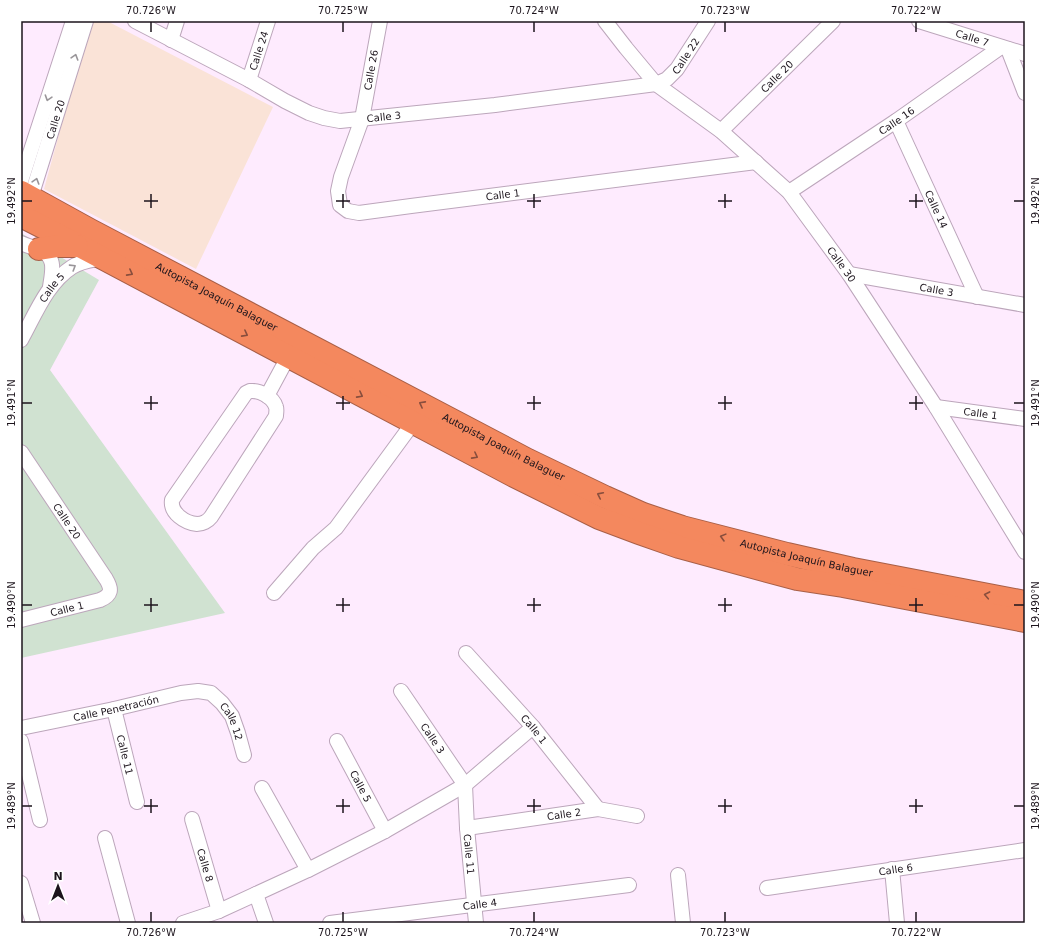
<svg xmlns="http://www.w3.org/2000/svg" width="1046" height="944" viewBox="0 0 1046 944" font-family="'DejaVu Sans',sans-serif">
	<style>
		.industrial { fill: #fae3d7 }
		.green { fill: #d0e2d1 }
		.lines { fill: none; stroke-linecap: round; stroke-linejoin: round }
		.street-casing { stroke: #bca6bb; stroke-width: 16 }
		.highway-casing { stroke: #a85f47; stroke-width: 24 }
		.street { stroke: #fff; stroke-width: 14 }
		.highway { stroke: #f4885e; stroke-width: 22 }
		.oneway { stroke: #999599 }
		.oneway2 { stroke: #884e3d }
		.ticks { fill: none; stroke: #1c141c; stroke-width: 1.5 }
		.labels { text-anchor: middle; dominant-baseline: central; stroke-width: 3.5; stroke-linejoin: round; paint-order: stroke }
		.street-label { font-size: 10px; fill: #1c141c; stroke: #fff }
		.neatline { fill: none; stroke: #1c141c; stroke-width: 1.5 }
		.ticks-label { font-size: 10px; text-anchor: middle; fill: #1c141c }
	</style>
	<rect width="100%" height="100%" fill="#feebfe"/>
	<path class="industrial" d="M 90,21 L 107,21 L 273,107 L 196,269 L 44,189 Z"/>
	<path class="green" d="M 21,233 L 99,280 L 50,370 L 225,613 L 21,658 Z"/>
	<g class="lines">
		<defs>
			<g id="street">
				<path id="s1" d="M 135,21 L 249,80 L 285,101 L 309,113 L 324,118 L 340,121 L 495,105 L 656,84 L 667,79 L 677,69 L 708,21"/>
				<path id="s2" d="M 380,21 L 362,119 L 341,177 L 338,191 L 340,205 L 348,211 L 359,213 L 411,206 L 756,162"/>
				<path id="s3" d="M 605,21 L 626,48 L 656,84 L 721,131 L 789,192 L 849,274 L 936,407 L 1025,552"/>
				<path id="s4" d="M 919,21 L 1025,54"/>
				<path d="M 171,40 L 177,21"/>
				<path d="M 1008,49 L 1025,93"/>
				<path id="s5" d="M 249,80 L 268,21"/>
				<path id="s6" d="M 896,121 L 977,297"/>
				<path id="s7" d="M 721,131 L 833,21"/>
				<path d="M 21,181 L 73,21"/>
				<path id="s8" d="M 789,192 L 896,121 L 1001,47"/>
				<path id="s9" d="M 28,204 L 31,197 L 86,21"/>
				<path d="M 21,243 C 27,246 33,247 40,250 C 57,257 52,272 50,287"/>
				<path id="s10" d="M 849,274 L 1025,305"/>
				<path id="s11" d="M 21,340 C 35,315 47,283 72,267 C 81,261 92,260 102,258"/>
				<path d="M 250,391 C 260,390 273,397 276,407 C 277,410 276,413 276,416 L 211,517 C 208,521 202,524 197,524 C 185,523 170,513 172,500 L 246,393 Z"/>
				<path d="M 267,396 L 288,357"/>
				<path id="s12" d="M 936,407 L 1025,419"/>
				<path id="s13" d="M 21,452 L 106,579 C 112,589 112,595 100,600 L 21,620"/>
				<path d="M 274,593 L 313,548 L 336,528 L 413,423"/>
				<path id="s14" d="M 466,653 L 533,727 L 598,809"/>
				<path id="s15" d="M 401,691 L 465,785 L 467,828 L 476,923"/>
				<path id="s16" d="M 114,709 L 137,802"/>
				<path id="s17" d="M 21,728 L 114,709 L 181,693 L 198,691 L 211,693 L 222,703 L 232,716 L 238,733 L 244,755"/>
				<path d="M 21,741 L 40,820"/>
				<path id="s18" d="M 337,741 L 385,831"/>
				<path d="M 262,788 L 308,870"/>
				<path id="s19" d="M 192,819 L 219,911"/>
				<path id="s20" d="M 467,828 L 598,809 L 637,816"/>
				<path d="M 105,838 L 128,923"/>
				<path d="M 892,869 L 897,923"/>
				<path d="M 678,875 L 683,923"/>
				<path d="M 21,883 L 33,923"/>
				<path id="s21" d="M 767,888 L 1025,850"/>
				<path d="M 256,894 L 266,923"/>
				<path d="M 183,923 L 219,911 L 308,870 L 385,831 L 465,785 L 533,727"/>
				<path id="s22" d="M 330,923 L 629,885"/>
			</g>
			<g id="highway">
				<path id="s23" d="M 21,192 L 90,230 L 528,460 L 605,497 L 643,514 L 682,527 L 787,554 L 853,569 L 1025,602"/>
				<path d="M 21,216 L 74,243 L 514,476 L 599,518 L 639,533 L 679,547 L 797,579 L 843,586 L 1025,621"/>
				<path d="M 39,249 L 58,246 L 77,246"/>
			</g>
		</defs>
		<use href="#street" class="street-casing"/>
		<use href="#highway" class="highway-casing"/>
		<use href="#street" class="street"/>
		<use href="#highway" class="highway"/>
	</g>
	<defs><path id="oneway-chevron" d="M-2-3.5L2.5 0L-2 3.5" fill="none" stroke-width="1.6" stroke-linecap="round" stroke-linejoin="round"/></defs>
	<g class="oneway">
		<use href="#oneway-chevron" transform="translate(75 57) rotate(-73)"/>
		<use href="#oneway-chevron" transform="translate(48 98) rotate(108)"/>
		<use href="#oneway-chevron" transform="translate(36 181) rotate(-73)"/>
		<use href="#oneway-chevron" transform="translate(73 267) rotate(-32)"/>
	</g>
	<g class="oneway2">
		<use href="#oneway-chevron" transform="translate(130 273) rotate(28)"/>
		<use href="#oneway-chevron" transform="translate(245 334) rotate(28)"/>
		<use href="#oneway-chevron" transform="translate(360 395) rotate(28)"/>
		<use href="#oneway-chevron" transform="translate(422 404) rotate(-152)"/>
		<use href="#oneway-chevron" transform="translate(475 456) rotate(28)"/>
		<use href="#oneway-chevron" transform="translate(600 495) rotate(-154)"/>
		<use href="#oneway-chevron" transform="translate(723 537) rotate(-165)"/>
		<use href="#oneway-chevron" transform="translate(987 595) rotate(-169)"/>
	</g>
	<path class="ticks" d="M 151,22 L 151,32M 343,22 L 343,32M 534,22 L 534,32M 725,22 L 725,32M 916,22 L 916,32M 151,194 L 151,208M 343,194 L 343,208M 534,194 L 534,208M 725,194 L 725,208M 916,194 L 916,208M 22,201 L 32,201M 144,201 L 158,201M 336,201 L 350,201M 527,201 L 541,201M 718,201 L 732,201M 909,201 L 923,201M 1014,201 L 1024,201M 151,396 L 151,410M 343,396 L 343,410M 534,396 L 534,410M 725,396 L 725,410M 916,396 L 916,410M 22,403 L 32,403M 144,403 L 158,403M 336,403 L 350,403M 527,403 L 541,403M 718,403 L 732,403M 909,403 L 923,403M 1014,403 L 1024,403M 151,598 L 151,612M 343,598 L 343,612M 534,598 L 534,612M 725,598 L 725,612M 916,598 L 916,612M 22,605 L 32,605M 144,605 L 158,605M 336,605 L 350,605M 527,605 L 541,605M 718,605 L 732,605M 909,605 L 923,605M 1014,605 L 1024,605M 151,799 L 151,813M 343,799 L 343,813M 534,799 L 534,813M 725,799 L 725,813M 916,799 L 916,813M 22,806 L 32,806M 144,806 L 158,806M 336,806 L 350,806M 527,806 L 541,806M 718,806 L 732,806M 909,806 L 923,806M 1014,806 L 1024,806M 151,912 L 151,922M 343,912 L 343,922M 534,912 L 534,922M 725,912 L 725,922M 916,912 L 916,922"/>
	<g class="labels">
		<g class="street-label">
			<text stroke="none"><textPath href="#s4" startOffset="56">Calle 7</textPath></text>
			<text stroke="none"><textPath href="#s5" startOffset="31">Calle 24</textPath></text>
			<text stroke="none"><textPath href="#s1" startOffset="589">Calle 22</textPath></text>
			<text transform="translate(371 70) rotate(-80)">Calle 26</text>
			<text stroke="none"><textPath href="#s7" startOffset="78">Calle 20</textPath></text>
			<text stroke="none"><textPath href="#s1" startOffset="273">Calle 3</textPath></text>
			<text stroke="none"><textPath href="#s9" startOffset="89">Calle 20</textPath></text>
			<text stroke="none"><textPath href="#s8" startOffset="129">Calle 16</textPath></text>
			<text stroke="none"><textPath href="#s2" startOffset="356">Calle 1</textPath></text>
			<text stroke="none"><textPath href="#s6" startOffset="97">Calle 14</textPath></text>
			<text stroke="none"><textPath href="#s3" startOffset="342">Calle 30</textPath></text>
			<text stroke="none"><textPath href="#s11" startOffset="61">Calle 5</textPath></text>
			<text stroke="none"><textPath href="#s10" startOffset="89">Calle 3</textPath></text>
			<text stroke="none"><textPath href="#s23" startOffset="222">Autopista Joaquín Balaguer</textPath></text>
			<text stroke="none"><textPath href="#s12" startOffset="45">Calle 1</textPath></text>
			<text stroke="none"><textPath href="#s23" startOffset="546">Autopista Joaquín Balaguer</textPath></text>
			<text stroke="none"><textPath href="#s13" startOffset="83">Calle 20</textPath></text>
			<text stroke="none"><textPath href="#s23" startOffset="870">Autopista Joaquín Balaguer</textPath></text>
			<text transform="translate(67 609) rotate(-14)">Calle 1</text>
			<text stroke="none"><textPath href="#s17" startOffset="97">Calle Penetración</textPath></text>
			<text stroke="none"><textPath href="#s17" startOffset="230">Calle 12</textPath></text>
			<text stroke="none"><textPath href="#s14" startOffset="102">Calle 1</textPath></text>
			<text stroke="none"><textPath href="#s15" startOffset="57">Calle 3</textPath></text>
			<text stroke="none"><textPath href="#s16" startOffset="47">Calle 11</textPath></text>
			<text stroke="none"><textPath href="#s18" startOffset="51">Calle 5</textPath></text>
			<text stroke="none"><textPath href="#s20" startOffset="98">Calle 2</textPath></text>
			<text stroke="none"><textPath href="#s15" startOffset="183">Calle 11</textPath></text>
			<text stroke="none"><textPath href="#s19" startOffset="48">Calle 8</textPath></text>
			<text stroke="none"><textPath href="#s21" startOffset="130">Calle 6</textPath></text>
			<text stroke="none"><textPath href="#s22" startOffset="151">Calle 4</textPath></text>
		</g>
	</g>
	<rect width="1046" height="944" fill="none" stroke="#ffffff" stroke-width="44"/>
	<g transform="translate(58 886)" stroke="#ffffff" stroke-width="3" paint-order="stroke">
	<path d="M0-3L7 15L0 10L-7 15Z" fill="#1c141c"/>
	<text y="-6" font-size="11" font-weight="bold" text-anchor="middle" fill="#1c141c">N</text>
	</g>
	<rect x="22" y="22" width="1002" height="900" class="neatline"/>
	<g class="ticks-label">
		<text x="151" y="14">70.726°W</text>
		<text x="343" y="14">70.725°W</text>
		<text x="534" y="14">70.724°W</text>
		<text x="725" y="14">70.723°W</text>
		<text x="916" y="14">70.722°W</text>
		<text transform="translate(11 201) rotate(-90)" y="4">19.492°N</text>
		<text transform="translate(1035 201) rotate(-90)" y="4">19.492°N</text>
		<text transform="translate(11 403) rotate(-90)" y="4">19.491°N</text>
		<text transform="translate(1035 403) rotate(-90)" y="4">19.491°N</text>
		<text transform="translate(11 605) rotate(-90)" y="4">19.490°N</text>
		<text transform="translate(1035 605) rotate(-90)" y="4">19.490°N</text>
		<text transform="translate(11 806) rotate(-90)" y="4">19.489°N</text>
		<text transform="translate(1035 806) rotate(-90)" y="4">19.489°N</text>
		<text x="151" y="936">70.726°W</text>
		<text x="343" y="936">70.725°W</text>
		<text x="534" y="936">70.724°W</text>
		<text x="725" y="936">70.723°W</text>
		<text x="916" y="936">70.722°W</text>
	</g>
</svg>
